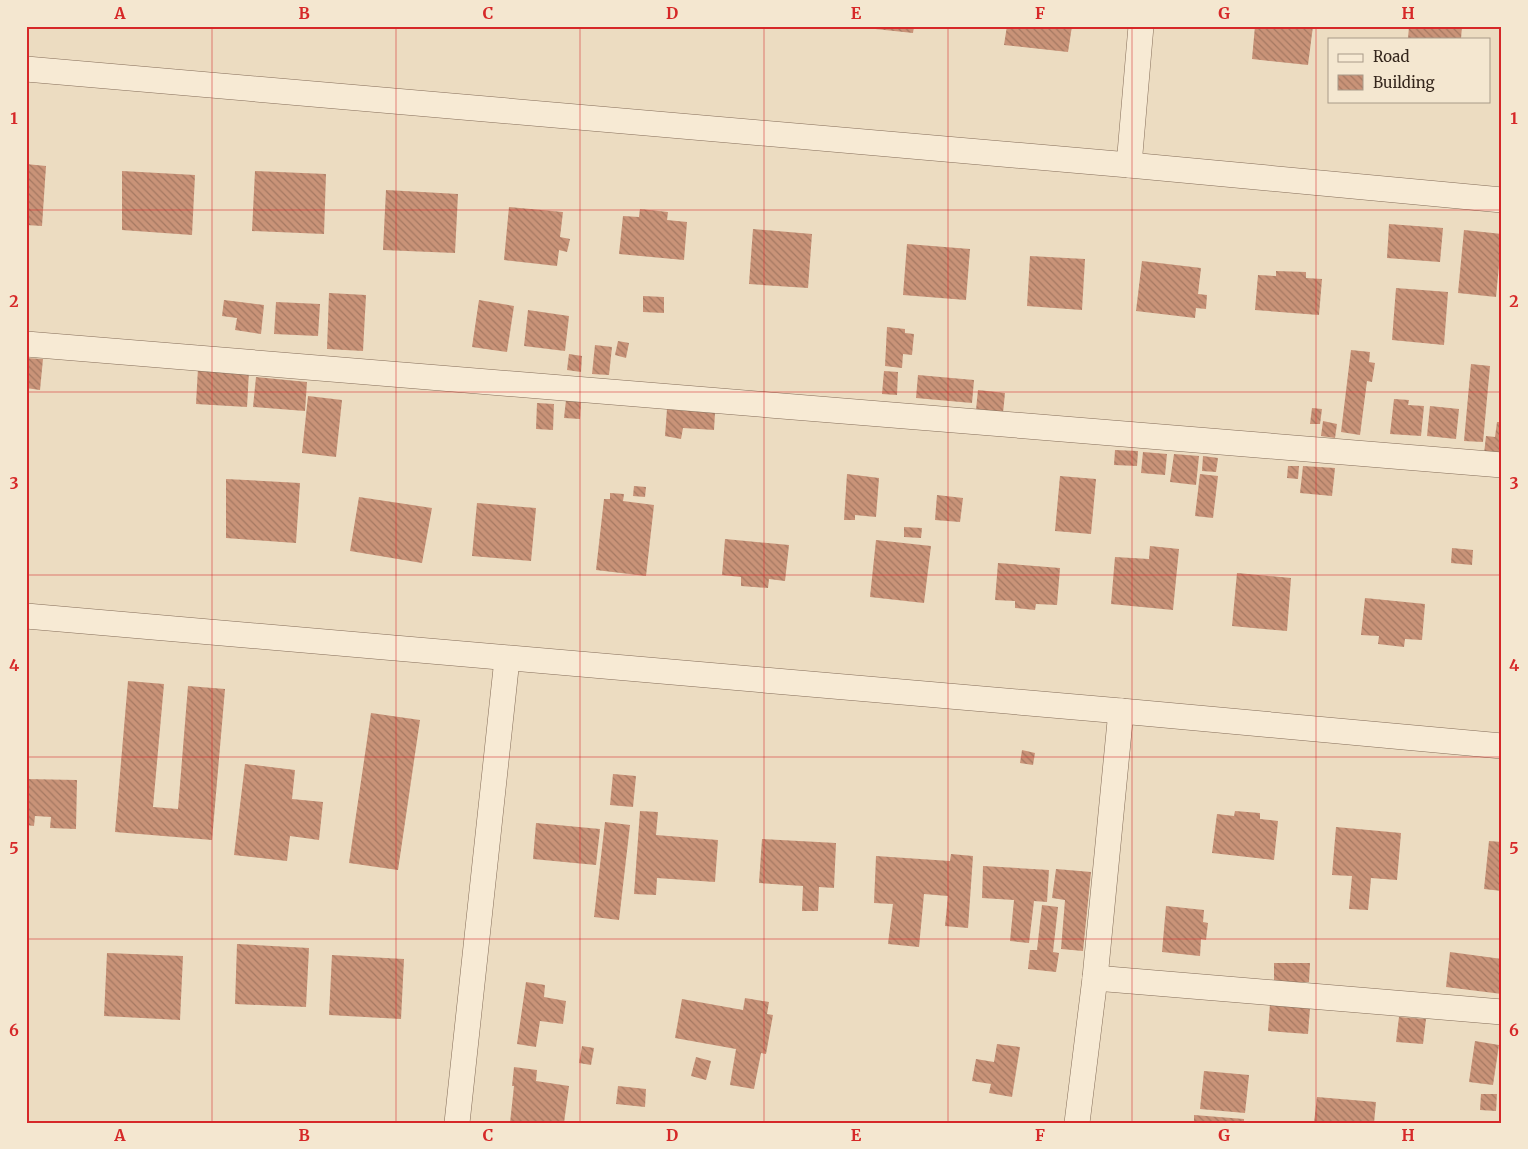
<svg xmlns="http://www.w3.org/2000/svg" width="1528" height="1149" viewBox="0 0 1528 1149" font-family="Merriweather,serif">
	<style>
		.building { fill: url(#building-back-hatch) }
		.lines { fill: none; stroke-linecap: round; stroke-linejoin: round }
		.minor-casing { stroke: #856d59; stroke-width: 26 }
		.minor { stroke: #f7ead4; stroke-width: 25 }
		.grid { fill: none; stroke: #d62828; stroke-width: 1; stroke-opacity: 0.55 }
		.neatline { fill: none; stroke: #d62828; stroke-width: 2 }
		.grid-label { font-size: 16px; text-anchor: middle; font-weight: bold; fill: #d62828 }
	</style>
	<defs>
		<pattern id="building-back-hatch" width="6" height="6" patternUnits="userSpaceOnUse" patternTransform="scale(1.25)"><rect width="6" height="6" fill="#c99378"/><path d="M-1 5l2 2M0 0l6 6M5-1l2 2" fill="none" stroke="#a47862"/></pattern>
	</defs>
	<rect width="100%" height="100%" fill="#ecdcc1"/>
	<g class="building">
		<path d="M 866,26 L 914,26 L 913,33 L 866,28 Z"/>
		<path d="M 1007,26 L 1072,26 L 1068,52 L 1004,45 Z"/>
		<path d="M 1255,26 L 1313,26 L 1308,65 L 1252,59 Z"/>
		<path d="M 1409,26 L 1462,26 L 1461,39 L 1408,39 Z"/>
		<path d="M 26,164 L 46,166 L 42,226 L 26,225 Z"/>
		<path d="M 122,171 L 195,175 L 192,235 L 122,230 Z"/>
		<path d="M 255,171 L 326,174 L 324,234 L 252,231 Z"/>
		<path d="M 386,190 L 458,194 L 455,253 L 383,250 Z"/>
		<path d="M 509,207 L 563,212 L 560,237 L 570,239 L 567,252 L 559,250 L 557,266 L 504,260 Z"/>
		<path d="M 640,209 L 668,212 L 667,220 L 687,222 L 684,260 L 619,254 L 623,216 L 639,217 Z"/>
		<path d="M 1389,224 L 1443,228 L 1440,262 L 1387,258 Z"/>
		<path d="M 753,229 L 812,234 L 808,288 L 749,284 Z"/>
		<path d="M 1464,230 L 1502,234 L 1496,297 L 1458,293 Z"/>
		<path d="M 907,244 L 970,249 L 966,300 L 903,295 Z"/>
		<path d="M 1030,256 L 1085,259 L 1082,310 L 1027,306 Z"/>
		<path d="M 1142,261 L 1201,268 L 1198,294 L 1207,295 L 1206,309 L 1196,308 L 1195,318 L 1136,311 Z"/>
		<path d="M 1276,271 L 1306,272 L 1306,278 L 1322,279 L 1319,315 L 1255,310 L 1258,275 L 1276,276 Z"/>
		<path d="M 1396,288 L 1448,292 L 1444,345 L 1392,340 Z"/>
		<path d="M 329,293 L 366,295 L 363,351 L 327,349 Z"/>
		<path d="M 643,296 L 664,297 L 664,313 L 643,312 Z"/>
		<path d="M 224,300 L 264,305 L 261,334 L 235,330 L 237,318 L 222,316 Z"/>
		<path d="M 479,300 L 514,306 L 507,352 L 472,347 Z"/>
		<path d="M 276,302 L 320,304 L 318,336 L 274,334 Z"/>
		<path d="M 528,310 L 569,316 L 565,351 L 524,346 Z"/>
		<path d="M 887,327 L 905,329 L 905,333 L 914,334 L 912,355 L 903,354 L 902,368 L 885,366 Z"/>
		<path d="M 618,341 L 629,343 L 626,358 L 615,355 Z"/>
		<path d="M 595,345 L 612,347 L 609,375 L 592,374 Z"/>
		<path d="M 1351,350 L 1370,352 L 1369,362 L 1375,363 L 1372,382 L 1367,381 L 1360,435 L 1341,432 Z"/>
		<path d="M 569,354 L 582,356 L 581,372 L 567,370 Z"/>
		<path d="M 26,358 L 43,359 L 40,390 L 26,388 Z"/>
		<path d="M 1471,364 L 1490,366 L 1483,442 L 1464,441 Z"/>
		<path d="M 198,368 L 249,371 L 247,407 L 196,404 Z"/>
		<path d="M 884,371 L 898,372 L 897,395 L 882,394 Z"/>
		<path d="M 918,375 L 974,380 L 972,403 L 916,398 Z"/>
		<path d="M 256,377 L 307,382 L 305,411 L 253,407 Z"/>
		<path d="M 978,390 L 1005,393 L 1003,413 L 976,410 Z"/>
		<path d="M 308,396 L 342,400 L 336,457 L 302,453 Z"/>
		<path d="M 1394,399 L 1409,400 L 1408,405 L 1424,406 L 1421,436 L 1390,434 Z"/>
		<path d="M 566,400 L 581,401 L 580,419 L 564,418 Z"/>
		<path d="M 537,403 L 554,404 L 553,430 L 536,429 Z"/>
		<path d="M 1430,406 L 1459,409 L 1456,439 L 1427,436 Z"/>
		<path d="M 1312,408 L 1322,409 L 1320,424 L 1310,424 Z"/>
		<path d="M 667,409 L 715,413 L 714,430 L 683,428 L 681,439 L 665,436 Z"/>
		<path d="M 1323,421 L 1337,424 L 1335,438 L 1321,436 Z"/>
		<path d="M 1497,422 L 1502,422 L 1502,456 L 1484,454 L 1486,436 L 1495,437 Z"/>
		<path d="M 1115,450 L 1138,451 L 1137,466 L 1114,465 Z"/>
		<path d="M 1143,452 L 1167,454 L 1165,475 L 1141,473 Z"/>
		<path d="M 1174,454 L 1199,456 L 1196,485 L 1170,482 Z"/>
		<path d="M 1203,456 L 1218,458 L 1216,472 L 1202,471 Z"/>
		<path d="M 1288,466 L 1299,466 L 1298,479 L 1287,478 Z"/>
		<path d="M 1303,466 L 1335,468 L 1332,496 L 1300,493 Z"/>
		<path d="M 847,474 L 879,478 L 876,517 L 855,515 L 855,520 L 844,520 Z"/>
		<path d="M 1200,474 L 1218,476 L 1213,518 L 1195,516 Z"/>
		<path d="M 1060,476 L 1096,479 L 1091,534 L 1055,531 Z"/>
		<path d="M 226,479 L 300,483 L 296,543 L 226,538 Z"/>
		<path d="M 634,486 L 646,487 L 645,497 L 633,496 Z"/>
		<path d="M 610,493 L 624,494 L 623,501 L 654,505 L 646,576 L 596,570 L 604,499 L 610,499 Z"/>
		<path d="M 937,495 L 963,498 L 960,522 L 935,520 Z"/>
		<path d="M 359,497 L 432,508 L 422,563 L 350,551 Z"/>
		<path d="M 477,503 L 536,508 L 531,561 L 472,556 Z"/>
		<path d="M 904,527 L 922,528 L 921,538 L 904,537 Z"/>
		<path d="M 725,539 L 789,545 L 785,581 L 769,579 L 768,588 L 741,586 L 741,577 L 722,575 Z"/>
		<path d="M 876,540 L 931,546 L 924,603 L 870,597 Z"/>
		<path d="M 1150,546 L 1179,549 L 1173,610 L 1111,604 L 1115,557 L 1149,559 Z"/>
		<path d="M 1452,548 L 1473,550 L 1472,565 L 1451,563 Z"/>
		<path d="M 998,563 L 1060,568 L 1057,605 L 1036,604 L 1035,610 L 1015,608 L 1015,601 L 995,600 Z"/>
		<path d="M 1237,573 L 1291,578 L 1287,631 L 1232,626 Z"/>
		<path d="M 1365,598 L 1425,604 L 1422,640 L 1405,639 L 1404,647 L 1378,644 L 1379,636 L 1361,635 Z"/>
		<path d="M 128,681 L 164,684 L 153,807 L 178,809 L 188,686 L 225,689 L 212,840 L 115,832 Z"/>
		<path d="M 371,713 L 420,720 L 398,870 L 349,863 Z"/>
		<path d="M 1022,750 L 1035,753 L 1033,765 L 1020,763 Z"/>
		<path d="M 245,764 L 295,770 L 292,799 L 323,802 L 319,840 L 290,836 L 287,861 L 234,855 Z"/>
		<path d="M 613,774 L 636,776 L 633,807 L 610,805 Z"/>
		<path d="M 26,779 L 77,780 L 76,829 L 50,828 L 51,817 L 35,816 L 34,826 L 26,825 Z"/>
		<path d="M 640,811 L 658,812 L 656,835 L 718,840 L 715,882 L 657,878 L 656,895 L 634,894 Z"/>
		<path d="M 1235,811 L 1260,813 L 1260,819 L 1278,821 L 1274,860 L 1212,853 L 1217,814 L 1234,816 Z"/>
		<path d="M 605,822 L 630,825 L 619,920 L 594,917 Z"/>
		<path d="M 536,823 L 600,829 L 596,865 L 533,859 Z"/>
		<path d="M 1336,827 L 1401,833 L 1397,880 L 1371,878 L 1368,910 L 1349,909 L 1352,876 L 1332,875 Z"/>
		<path d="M 762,839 L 836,843 L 834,888 L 819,887 L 818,911 L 802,911 L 803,886 L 759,883 Z"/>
		<path d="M 1489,841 L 1502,842 L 1502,891 L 1484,889 Z"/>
		<path d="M 951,854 L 973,856 L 968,928 L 945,926 L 948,896 L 924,894 L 919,947 L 888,944 L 893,904 L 874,903 L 876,856 L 950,861 Z"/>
		<path d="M 983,866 L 1049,870 L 1047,902 L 1034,901 L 1029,943 L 1010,941 L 1014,900 L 982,898 Z"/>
		<path d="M 1056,869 L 1091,872 L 1083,951 L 1061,949 L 1065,900 L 1052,898 Z"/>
		<path d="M 1042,905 L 1058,907 L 1053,952 L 1059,953 L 1056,972 L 1028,969 L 1030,950 L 1037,950 Z"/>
		<path d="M 1166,906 L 1204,910 L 1203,922 L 1208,923 L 1206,940 L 1201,939 L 1200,956 L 1162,952 Z"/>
		<path d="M 237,944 L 309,948 L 306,1007 L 235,1004 Z"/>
		<path d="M 1450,952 L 1502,959 L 1502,994 L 1446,987 Z"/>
		<path d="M 107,953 L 183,956 L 180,1020 L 104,1016 Z"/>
		<path d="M 332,955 L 404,959 L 401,1019 L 329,1015 Z"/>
		<path d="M 1274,963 L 1310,963 L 1309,982 L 1274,982 Z"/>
		<path d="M 526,982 L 545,985 L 544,997 L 566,1001 L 563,1024 L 540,1021 L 536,1047 L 517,1044 Z"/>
		<path d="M 745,998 L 769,1002 L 767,1014 L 773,1015 L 766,1054 L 761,1053 L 754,1089 L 730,1085 L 736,1049 L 675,1038 L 682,999 L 743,1010 Z"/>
		<path d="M 1270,1004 L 1310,1008 L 1308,1034 L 1268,1031 Z"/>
		<path d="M 1399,1017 L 1426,1019 L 1423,1044 L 1396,1042 Z"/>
		<path d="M 1475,1041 L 1499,1045 L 1493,1085 L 1469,1082 Z"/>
		<path d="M 997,1044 L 1020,1047 L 1012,1097 L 989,1093 L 991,1084 L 972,1081 L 976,1059 L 994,1062 Z"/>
		<path d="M 582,1046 L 594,1048 L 591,1065 L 579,1063 Z"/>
		<path d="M 696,1057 L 711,1061 L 706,1080 L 691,1076 Z"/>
		<path d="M 514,1067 L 537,1070 L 536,1081 L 569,1086 L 564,1123 L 510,1123 L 514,1086 L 512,1086 Z"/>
		<path d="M 1204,1071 L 1249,1075 L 1245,1113 L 1200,1109 Z"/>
		<path d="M 618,1086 L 646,1089 L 645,1107 L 616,1104 Z"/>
		<path d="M 1481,1094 L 1497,1094 L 1496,1111 L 1480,1110 Z"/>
		<path d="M 1317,1097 L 1376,1102 L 1374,1123 L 1314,1123 Z"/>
		<path d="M 1194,1115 L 1244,1119 L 1244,1123 L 1194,1123 Z"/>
	</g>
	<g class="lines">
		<defs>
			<g id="minor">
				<path d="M 26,69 L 1129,165 L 1502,200"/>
				<path d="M 1129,165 L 1141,26"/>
				<path d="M 26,344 L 1502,465"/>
				<path d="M 26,616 L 1121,711 L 1502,746"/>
				<path d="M 1095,978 L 1502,1012"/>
				<path d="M 457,1123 L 507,659"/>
				<path d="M 1077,1123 L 1095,978 L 1121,711"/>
			</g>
		</defs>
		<use href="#minor" class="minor-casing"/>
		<use href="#minor" class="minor"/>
	</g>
	<path class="grid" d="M 212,26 L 212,1123M 396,26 L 396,1123M 580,26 L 580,1123M 764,26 L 764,1123M 948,26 L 948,1123M 1132,26 L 1132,1123M 1316,26 L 1316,1123M 26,210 L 1502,210M 26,392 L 1502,392M 26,575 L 1502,575M 26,757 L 1502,757M 26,939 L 1502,939"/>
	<rect width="1528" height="1149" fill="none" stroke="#f4e7d0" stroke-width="55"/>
	<rect x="1328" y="38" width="162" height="65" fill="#f4e7d0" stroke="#a89a88"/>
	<rect x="1338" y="54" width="25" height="8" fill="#f7ead4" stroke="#a89a88"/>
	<text x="1373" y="62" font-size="15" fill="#35271d">Road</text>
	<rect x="1338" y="75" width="25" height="15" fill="url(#building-back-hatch)" stroke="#a89a88"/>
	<text x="1373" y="88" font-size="15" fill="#35271d">Building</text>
	<rect x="28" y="28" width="1472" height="1094" class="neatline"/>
	<g class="grid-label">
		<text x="120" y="19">A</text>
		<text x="304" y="19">B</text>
		<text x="488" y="19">C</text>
		<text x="672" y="19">D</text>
		<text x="856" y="19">E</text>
		<text x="1040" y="19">F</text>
		<text x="1224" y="19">G</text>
		<text x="1408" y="19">H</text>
		<text x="14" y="124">1</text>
		<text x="1514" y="124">1</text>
		<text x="14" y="307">2</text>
		<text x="1514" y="307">2</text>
		<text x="14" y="489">3</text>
		<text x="1514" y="489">3</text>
		<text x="14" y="671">4</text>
		<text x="1514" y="671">4</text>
		<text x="14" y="854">5</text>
		<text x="1514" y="854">5</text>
		<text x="14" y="1036">6</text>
		<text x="1514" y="1036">6</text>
		<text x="120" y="1141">A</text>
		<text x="304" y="1141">B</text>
		<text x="488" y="1141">C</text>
		<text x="672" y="1141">D</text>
		<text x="856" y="1141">E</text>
		<text x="1040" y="1141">F</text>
		<text x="1224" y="1141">G</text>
		<text x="1408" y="1141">H</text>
	</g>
</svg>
